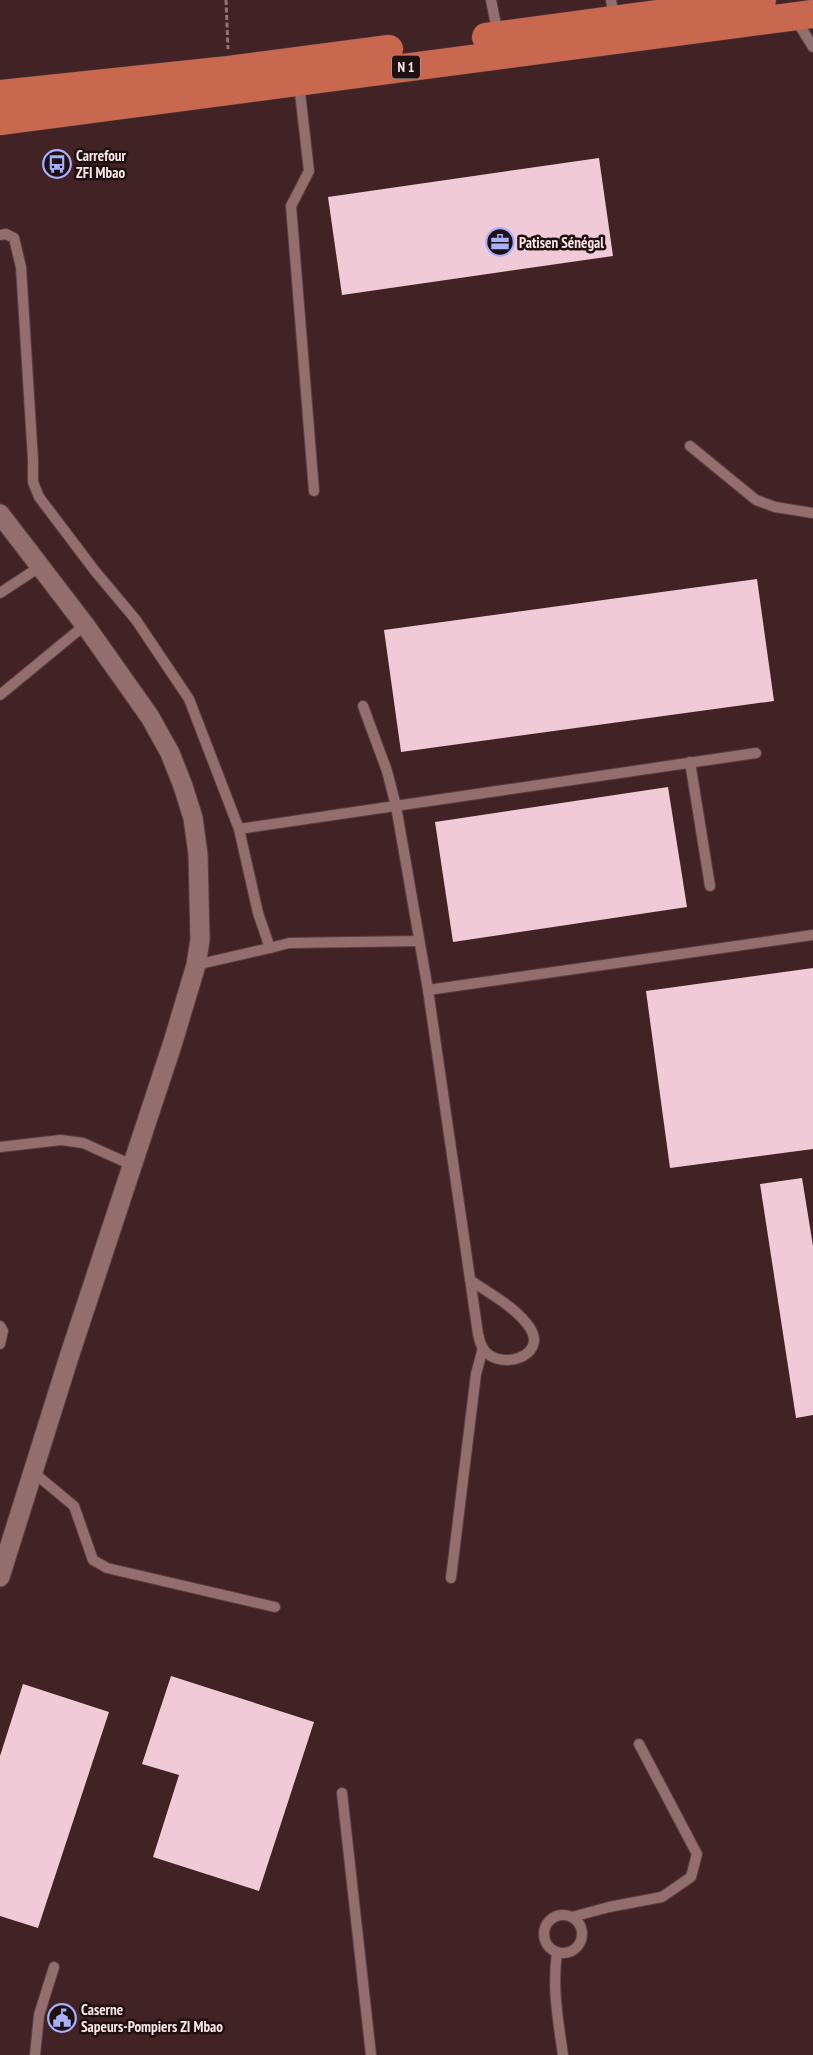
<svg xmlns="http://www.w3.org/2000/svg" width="813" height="2055" viewBox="0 0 813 2055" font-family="'PT Sans Narrow',sans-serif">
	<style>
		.building { fill: #f1cad7 }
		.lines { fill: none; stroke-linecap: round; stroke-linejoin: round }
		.lane-casing { stroke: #5a3f42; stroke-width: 12 }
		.street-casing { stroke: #5a3f42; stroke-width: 21 }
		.highway-casing { stroke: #5a3f42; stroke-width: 29 }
		.path { stroke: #907577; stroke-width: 3; stroke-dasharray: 5 2.5; stroke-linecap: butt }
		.lane { stroke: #936e6f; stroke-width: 10 }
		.street { stroke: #936e6f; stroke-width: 19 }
		.highway { stroke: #c8694f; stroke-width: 28 }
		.labels { text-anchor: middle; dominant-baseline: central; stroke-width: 5; stroke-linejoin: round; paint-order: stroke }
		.shield { fill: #1f1112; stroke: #b8a5a6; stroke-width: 1 }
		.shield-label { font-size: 14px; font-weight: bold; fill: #fae4e5 }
		.poi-label { font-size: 15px; font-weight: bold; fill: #fae4e5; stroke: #1f1112; text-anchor: start }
	</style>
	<rect width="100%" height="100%" fill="#422325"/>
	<g class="building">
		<path d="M 599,158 L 613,256 L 342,295 L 328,197 Z"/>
		<path d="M 757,579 L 774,701 L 401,752 L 384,630 Z"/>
		<path d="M 668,787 L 687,907 L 453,942 L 435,822 Z"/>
		<path d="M 813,968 L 813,1149 L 670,1168 L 646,991 Z"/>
		<path d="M 802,1178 L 813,1246 L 813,1415 L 796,1418 L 760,1184 Z"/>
		<path d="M 171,1676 L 314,1722 L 259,1891 L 153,1857 L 179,1775 L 142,1764 Z"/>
		<path d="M 23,1684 L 109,1712 L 38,1928 L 0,1916 L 0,1756 Z"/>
	</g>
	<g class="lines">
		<defs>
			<g id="lane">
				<path d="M 491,0 L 498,35"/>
				<path d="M 611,0 L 614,18"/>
				<path d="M 795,18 L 813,47"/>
				<path d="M 299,84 L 309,171 L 291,206 L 314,491"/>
				<path d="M 0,235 L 6,234 L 14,238 L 21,267 L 33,460 L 33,482 L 39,497 L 95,571 L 136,620 L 189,699 L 239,829 L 258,913 L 270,948 L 289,943 L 419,941"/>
				<path d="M 690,446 L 756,500 L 775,507 L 813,513"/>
				<path d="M 0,593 L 41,566"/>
				<path d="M 0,695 L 85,625"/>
				<path d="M 363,706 L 387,771 L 396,806 L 428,990 L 478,1334 C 479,1339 481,1345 483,1349 C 500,1372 548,1356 530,1328 C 516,1307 490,1294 470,1280"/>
				<path d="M 690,762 L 710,886"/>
				<path d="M 239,829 L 756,753"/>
				<path d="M 196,965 L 270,948"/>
				<path d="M 428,990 L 813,935"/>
				<path d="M 0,1147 L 61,1140 L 83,1143 L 132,1165"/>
				<path d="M 0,1326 L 3,1331 L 0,1344"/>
				<path d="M 33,1472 L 74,1506 L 93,1560 L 107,1568 L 275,1607"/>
				<path d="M 451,1578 L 476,1374 L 483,1348"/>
				<path d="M 342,1793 L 371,2055"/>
				<circle cx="563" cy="1934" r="19"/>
				<path d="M 572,1917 L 609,1907 L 662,1897 L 691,1877 L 697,1854 L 639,1744"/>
				<path d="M 557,1953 C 552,1987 558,2020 563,2055"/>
				<path d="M 35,2055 L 39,2015 L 54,1967"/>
			</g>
			<path id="street" d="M 0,514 L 85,625 L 126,683 L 150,717 L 170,753 L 183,786 L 193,818 L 198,854 L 200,940 L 196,965 L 173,1042 L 69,1357 L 0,1577"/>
			<g id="highway">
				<path d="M 486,37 L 762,0"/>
				<path d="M 0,94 L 229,70 L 389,49"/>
				<path d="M 0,121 L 813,14"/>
			</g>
		</defs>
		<use href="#lane" class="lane-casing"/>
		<use href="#street" class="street-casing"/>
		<use href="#highway" class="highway-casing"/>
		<path class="path" d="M 226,0 L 228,49"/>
		<use href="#lane" class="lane"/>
		<use href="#street" class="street"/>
		<use href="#highway" class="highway"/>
	</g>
	<defs>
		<symbol id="bus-ring" viewBox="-11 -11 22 22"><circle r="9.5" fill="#1f1112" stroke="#a8b0fc" stroke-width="1.5"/><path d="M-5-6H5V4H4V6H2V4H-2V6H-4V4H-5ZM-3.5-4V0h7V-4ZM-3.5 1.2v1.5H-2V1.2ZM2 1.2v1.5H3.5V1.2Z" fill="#a8b0fc"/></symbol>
		<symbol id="office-ring" viewBox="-11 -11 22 22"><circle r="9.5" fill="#1f1112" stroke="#a8b0fc" stroke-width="1.5"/><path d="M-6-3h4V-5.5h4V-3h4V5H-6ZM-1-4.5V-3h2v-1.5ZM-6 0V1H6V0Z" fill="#a8b0fc"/></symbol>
		<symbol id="civic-ring" viewBox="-11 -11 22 22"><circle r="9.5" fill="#1f1112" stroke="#a8b0fc" stroke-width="1.5"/><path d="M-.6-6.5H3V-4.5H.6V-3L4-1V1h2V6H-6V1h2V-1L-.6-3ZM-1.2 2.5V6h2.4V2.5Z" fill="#a8b0fc"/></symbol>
	</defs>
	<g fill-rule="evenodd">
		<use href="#bus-ring" x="41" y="148" width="32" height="32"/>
		<use href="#office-ring" x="484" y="226" width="32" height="32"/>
		<use href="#civic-ring" x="46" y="2002" width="32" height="32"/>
	</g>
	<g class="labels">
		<rect class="shield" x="392" y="55.5" width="28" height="23" rx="4"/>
		<g class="shield-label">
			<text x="406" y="67">N 1</text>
		</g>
		<g class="poi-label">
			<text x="76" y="155">Carrefour<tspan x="76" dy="17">ZFI Mbao</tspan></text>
			<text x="519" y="242">Patisen Sénégal</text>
			<text x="81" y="2009">Caserne<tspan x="81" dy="17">Sapeurs-Pompiers ZI Mbao</tspan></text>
		</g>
	</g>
</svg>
